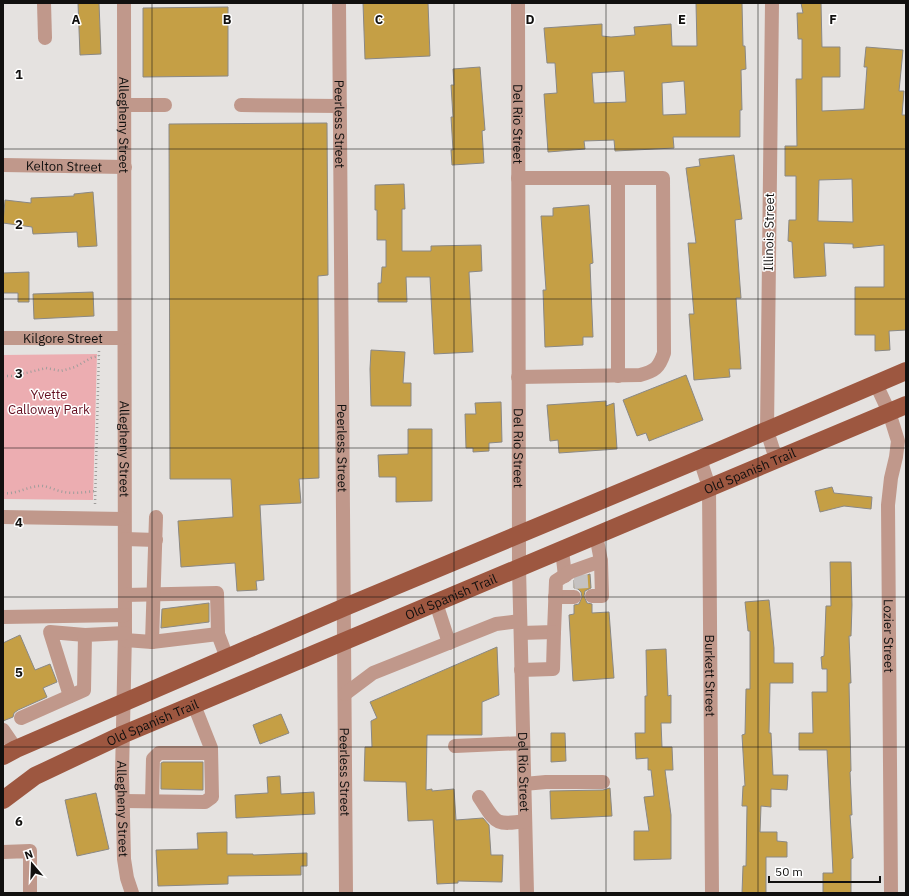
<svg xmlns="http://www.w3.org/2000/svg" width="909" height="896" viewBox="0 0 909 896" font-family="'IBM Plex Sans',sans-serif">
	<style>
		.park { fill: #ecadb1 }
		.building { fill: #c59f45; stroke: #8a8885; fill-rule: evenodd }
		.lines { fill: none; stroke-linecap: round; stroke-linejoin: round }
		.minor-tunnel { stroke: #c5c2c1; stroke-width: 14; stroke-dasharray: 14 7; stroke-linecap: butt }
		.path { stroke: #9f9d9b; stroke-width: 2.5; stroke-dasharray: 1 3; stroke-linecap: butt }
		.minor { stroke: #c0988b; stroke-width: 14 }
		.major { stroke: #9d5740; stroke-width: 18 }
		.grid { fill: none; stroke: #11100f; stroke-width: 1; stroke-opacity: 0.55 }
		.labels { text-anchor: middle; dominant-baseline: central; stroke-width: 3; stroke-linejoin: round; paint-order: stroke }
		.street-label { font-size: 13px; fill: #11100f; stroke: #fff }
		.park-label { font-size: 13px; fill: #640f21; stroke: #fff }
		.grid-label { font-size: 13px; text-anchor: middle; font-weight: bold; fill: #11100f; stroke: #fff; stroke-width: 3; stroke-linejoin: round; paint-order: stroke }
	</style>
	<rect width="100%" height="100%" fill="#e5e2e0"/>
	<path class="park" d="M 97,354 L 93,500 L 3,499 L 3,355 Z"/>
	<g class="building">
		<path d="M 78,3 L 99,3 L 101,54 L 80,55 Z"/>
		<path d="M 363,3 L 428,3 L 430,56 L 365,59 Z"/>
		<path d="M 696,3 L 742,3 L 743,46 L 745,46 L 746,69 L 741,70 L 742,110 L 740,110 L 740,137 L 673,137 L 674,148 L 615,151 L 614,140 L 584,141 L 585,149 L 548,152 L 544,94 L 557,93 L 555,63 L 547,63 L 544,28 L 602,24 L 602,36 L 611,37 L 635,35 L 634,27 L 671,24 L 672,46 L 697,46 ZM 624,71 L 626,102 L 594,103 L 592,73 ZM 684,81 L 686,114 L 663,115 L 662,83 Z"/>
		<path d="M 801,3 L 821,3 L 822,47 L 840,47 L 840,77 L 822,77 L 822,111 L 864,109 L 867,67 L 864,67 L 866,47 L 903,50 L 899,91 L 904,91 L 902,115 L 906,115 L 906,330 L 889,331 L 890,350 L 875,351 L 875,335 L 855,335 L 855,287 L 884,287 L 884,245 L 853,248 L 853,244 L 824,243 L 826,276 L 794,278 L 792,242 L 788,241 L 789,220 L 796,220 L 796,176 L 785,176 L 785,146 L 797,146 L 796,79 L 802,79 L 802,39 L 798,39 L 797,13 L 803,13 ZM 852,179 L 853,222 L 818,221 L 819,180 Z"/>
		<path d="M 228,7 L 228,76 L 143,77 L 143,8 Z"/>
		<path d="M 480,67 L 485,130 L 482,131 L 484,163 L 452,165 L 451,150 L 453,150 L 451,117 L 453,117 L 451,85 L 454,85 L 453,69 Z"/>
		<path d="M 327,123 L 328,275 L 318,276 L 319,478 L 299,479 L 301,503 L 260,505 L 264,580 L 256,581 L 257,590 L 237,591 L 235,563 L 181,567 L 178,521 L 233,517 L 231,479 L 170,479 L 169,124 Z"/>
		<path d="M 734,155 L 742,219 L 735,220 L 741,298 L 736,298 L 741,369 L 729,369 L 730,377 L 694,380 L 689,314 L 694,314 L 688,243 L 696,243 L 686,168 L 700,166 L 699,159 Z"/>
		<path d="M 404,184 L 405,209 L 402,209 L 402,251 L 431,251 L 431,246 L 481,245 L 482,271 L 469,272 L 473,352 L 434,354 L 430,277 L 406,277 L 407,302 L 378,302 L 378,283 L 381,283 L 382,267 L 386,267 L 386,240 L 377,240 L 377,210 L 375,210 L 375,185 Z"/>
		<path d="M 93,192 L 97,246 L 78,247 L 77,232 L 33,234 L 32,227 L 3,223 L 5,200 L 31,203 L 31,198 L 74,196 L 74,194 Z"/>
		<path d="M 589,205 L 593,263 L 590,264 L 593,337 L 583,337 L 583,345 L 545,347 L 543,290 L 546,290 L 541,216 L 553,216 L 553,208 Z"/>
		<path d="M 29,272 L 29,302 L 18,302 L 18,293 L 3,293 L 3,273 Z"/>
		<path d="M 93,292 L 94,316 L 34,319 L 33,294 Z"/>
		<path d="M 371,350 L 405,352 L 403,383 L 411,383 L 411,406 L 371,406 L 370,369 Z"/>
		<path d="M 686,375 L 703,420 L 649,441 L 646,433 L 637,436 L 623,400 Z"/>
		<path d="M 606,401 L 606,406 L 614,403 L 617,449 L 559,453 L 558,440 L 550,441 L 547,405 Z"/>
		<path d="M 501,402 L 502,442 L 489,443 L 489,451 L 473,452 L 473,448 L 466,448 L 465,414 L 476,414 L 475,403 Z"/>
		<path d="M 408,429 L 432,429 L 432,501 L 396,502 L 396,477 L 379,477 L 378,455 L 408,454 Z"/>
		<path d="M 832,487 L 834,493 L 872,497 L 871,509 L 844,506 L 820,512 L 815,491 Z"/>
		<path d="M 830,562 L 851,562 L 852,605 L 851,636 L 849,636 L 851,683 L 849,683 L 851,771 L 850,772 L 852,815 L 850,815 L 853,858 L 851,859 L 851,893 L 823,893 L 823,873 L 833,873 L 827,750 L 799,750 L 799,733 L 813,733 L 812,692 L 827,692 L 827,669 L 822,669 L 821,657 L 824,656 L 826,606 L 831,606 Z"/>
		<path d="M 590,574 L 591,588 L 585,591 L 584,596 L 587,603 L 592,604 L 592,613 L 609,612 L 614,678 L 573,681 L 569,615 L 574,614 L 574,605 L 579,604 L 582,597 L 581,592 L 578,589 L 574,588 L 574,580 Z"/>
		<path d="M 769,600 L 774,648 L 774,663 L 793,663 L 793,683 L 770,683 L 769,733 L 771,733 L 773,775 L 788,775 L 787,790 L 771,789 L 771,807 L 761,806 L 760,832 L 777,832 L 777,841 L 787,842 L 787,857 L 766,857 L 766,893 L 742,893 L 743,866 L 746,866 L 747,806 L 742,806 L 743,786 L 745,786 L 742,735 L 745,734 L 746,689 L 750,689 L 750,631 L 748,631 L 745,602 Z"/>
		<path d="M 209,603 L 209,622 L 161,628 L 162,609 Z"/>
		<path d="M 20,635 L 35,670 L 50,664 L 57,682 L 43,688 L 47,697 L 18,710 L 14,713 L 13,717 L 3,721 L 3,643 Z"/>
		<path d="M 497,647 L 499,695 L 482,702 L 482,735 L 427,735 L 426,790 L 432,789 L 432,791 L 454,789 L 456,820 L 483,818 L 489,825 L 491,855 L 503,855 L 502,882 L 458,881 L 458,883 L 437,884 L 433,820 L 408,821 L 406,782 L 364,781 L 365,747 L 372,747 L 371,721 L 377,718 L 370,702 Z"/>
		<path d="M 666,649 L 668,696 L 671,695 L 671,723 L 661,723 L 662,747 L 672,747 L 673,770 L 665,770 L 671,815 L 671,859 L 634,860 L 634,831 L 649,831 L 644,797 L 654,796 L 651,770 L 648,770 L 648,758 L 636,759 L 635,733 L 645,733 L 645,696 L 647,696 L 646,650 Z"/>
		<path d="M 281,714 L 289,733 L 260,744 L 253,725 Z"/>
		<path d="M 551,733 L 565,733 L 566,761 L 551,762 Z"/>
		<path d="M 163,762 L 203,762 L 203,790 L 161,789 L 161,763 Z"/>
		<path d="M 280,776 L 281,794 L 314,792 L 315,814 L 236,818 L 235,795 L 268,793 L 267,777 Z"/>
		<path d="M 610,788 L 612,816 L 551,819 L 550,791 L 603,790 Z"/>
		<path d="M 96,793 L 109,849 L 77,856 L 65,800 Z"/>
		<path d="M 227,832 L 227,854 L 253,854 L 253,855 L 307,853 L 307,866 L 301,866 L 301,875 L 228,876 L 228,884 L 158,886 L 156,850 L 198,849 L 197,833 Z"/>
	</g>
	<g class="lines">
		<path class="minor-tunnel" d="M 574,582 L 590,581"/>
		<g class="path">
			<path d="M 3,376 L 14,376 L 46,368 L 61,371 L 75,367 L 91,358 L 99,356"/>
			<path d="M 3,493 C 17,495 29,485 43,486 C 50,487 57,491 64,492 C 74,494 85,492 96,491"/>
			<path d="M 95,504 L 99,351"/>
		</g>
		<g class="minor">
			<path d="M 44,3 L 45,38"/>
			<path id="s1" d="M 124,3 L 125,633 L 122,774 L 124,859 L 127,878 L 132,893"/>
			<path id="s2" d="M 339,3 L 346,893"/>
			<path id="s3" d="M 518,3 L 519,568 L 527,893"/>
			<path d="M 772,3 L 767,431 L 776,459"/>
			<path d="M 125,105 L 165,105"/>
			<path d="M 241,105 L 340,106"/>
			<path id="s4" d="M 3,165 L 125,167"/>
			<path d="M 518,178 L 663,178 L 664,353 C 659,368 655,371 640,375 L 518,377"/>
			<path id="s5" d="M 3,338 L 124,338"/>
			<path d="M 618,376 L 618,178"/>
			<path id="s6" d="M 876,384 L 889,412 L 898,441 L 896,457 L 891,478 L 888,505 L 891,893"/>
			<path id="s7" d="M 700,459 L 709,487 L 712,893"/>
			<path d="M 3,517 L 124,519"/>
			<path d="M 125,539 L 156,540"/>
			<path d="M 562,550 L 565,576"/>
			<path d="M 125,595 L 217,593 L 218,634 L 227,658"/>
			<path d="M 592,596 L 602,596 L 601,561"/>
			<path d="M 555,597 L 574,597"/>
			<path d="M 436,603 L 449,643"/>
			<path d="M 3,617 L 125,615"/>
			<path d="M 521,633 L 554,632 L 556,581 L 570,572 L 601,561 L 596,535"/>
			<path d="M 125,640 L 152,642 L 218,634"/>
			<path d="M 152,642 L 156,517"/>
			<path d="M 521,670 L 553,669 L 554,632"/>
			<path d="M 345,694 L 373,673 L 496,624 L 520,621"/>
			<path d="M 70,696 L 50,632 L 85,635"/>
			<path d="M 21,718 L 84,690 L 85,635 L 125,633"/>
			<path d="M 3,730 L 16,749 L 7,751"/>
			<path d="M 455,746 L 523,743"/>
			<path d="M 524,784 L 546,782 L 603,782"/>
			<path d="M 479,797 C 496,822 493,826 525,821"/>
			<path d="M 123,801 L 205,802 L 212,797 L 211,748 L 194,705"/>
			<path d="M 152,801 L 153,759 L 159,753 L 211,753"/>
			<path d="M 3,852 L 30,851 L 30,893"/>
		</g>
		<g class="major">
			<path d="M 3,756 L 16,749 L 345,607 L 700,459 L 906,371"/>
			<path id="s8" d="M 3,800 L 35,776 L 124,734 L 906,405"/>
		</g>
	</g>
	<path class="grid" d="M 152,3 L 152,893M 303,3 L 303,893M 454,3 L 454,893M 606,3 L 606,893M 758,3 L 758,893M 3,149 L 906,149M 3,299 L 906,299M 3,448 L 906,448M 3,597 L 906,597M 3,747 L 906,747"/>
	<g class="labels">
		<g class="street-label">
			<text stroke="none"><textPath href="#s2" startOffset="121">Peerless Street</textPath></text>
			<text stroke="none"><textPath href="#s3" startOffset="121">Del Rio Street</textPath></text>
			<text stroke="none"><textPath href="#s1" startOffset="122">Allegheny Street</textPath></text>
			<text stroke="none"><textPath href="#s4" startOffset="61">Kelton Street</textPath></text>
			<text transform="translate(769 232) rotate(-89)">Illinois Street</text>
			<text stroke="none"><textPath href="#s5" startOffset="60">Kilgore Street</textPath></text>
			<text stroke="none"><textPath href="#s2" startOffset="445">Peerless Street</textPath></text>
			<text stroke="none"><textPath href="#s3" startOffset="445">Del Rio Street</textPath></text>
			<text stroke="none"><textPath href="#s1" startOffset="446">Allegheny Street</textPath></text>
			<text stroke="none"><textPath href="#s8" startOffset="817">Old Spanish Trail</textPath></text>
			<text stroke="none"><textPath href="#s8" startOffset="493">Old Spanish Trail</textPath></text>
			<text stroke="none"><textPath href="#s6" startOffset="257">Lozier Street</textPath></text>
			<text stroke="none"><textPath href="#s7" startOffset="218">Burkett Street</textPath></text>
			<text stroke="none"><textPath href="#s8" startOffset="169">Old Spanish Trail</textPath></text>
			<text stroke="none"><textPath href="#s2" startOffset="769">Peerless Street</textPath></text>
			<text stroke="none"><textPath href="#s3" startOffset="769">Del Rio Street</textPath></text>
			<text stroke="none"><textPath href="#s1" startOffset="806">Allegheny Street</textPath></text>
		</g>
		<g class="park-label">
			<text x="49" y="394">Yvette<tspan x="49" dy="15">Calloway Park</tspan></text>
		</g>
	</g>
	<g class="grid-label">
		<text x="76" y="24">A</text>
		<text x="227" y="24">B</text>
		<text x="379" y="24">C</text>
		<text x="530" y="24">D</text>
		<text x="682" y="24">E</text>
		<text x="833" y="24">F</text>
		<text x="19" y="79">1</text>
		<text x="19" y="229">2</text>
		<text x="19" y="378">3</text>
		<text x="19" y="527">4</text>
		<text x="19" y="677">5</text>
		<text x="19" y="826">6</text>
	</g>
	<rect width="909" height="896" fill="none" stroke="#11100f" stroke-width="8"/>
	<g transform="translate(32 864) rotate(341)" stroke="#ffffff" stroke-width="3" paint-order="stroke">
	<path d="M0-3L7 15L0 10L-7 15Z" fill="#11100f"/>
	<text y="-6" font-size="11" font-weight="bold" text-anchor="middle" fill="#11100f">N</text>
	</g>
	<path d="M769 876v6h111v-6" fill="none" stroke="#11100f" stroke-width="2"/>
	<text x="775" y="876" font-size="12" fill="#11100f" stroke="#ffffff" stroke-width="3" paint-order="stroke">50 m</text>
</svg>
